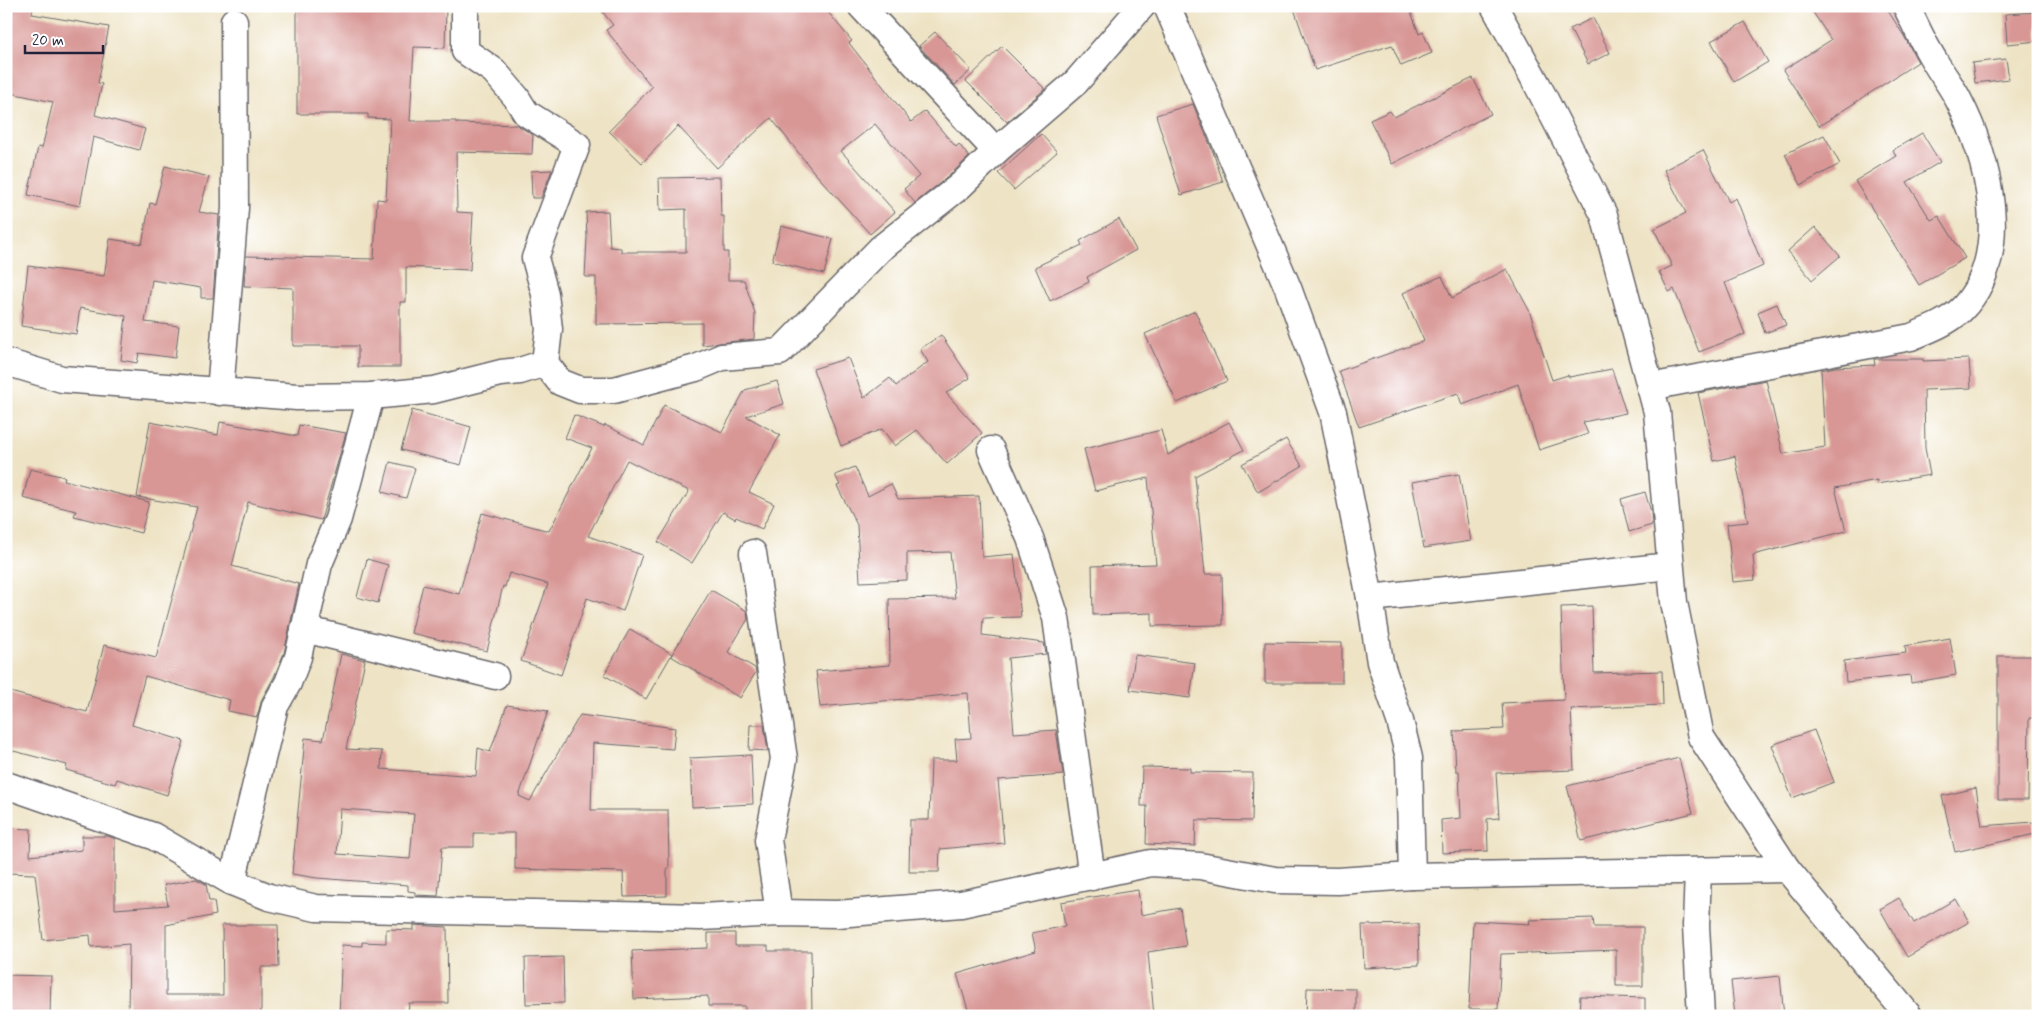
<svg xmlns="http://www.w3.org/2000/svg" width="2044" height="1022" viewBox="0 0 2044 1022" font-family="Mynerve,sans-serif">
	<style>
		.building { fill: #d89795; fill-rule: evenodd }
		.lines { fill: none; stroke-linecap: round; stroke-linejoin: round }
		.minor-casing { stroke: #69666b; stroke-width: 29 }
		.minor { stroke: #fff; stroke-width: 26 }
	</style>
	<rect width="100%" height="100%" fill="#fff"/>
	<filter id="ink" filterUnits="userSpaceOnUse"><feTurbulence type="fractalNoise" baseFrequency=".02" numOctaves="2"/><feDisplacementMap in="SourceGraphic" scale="10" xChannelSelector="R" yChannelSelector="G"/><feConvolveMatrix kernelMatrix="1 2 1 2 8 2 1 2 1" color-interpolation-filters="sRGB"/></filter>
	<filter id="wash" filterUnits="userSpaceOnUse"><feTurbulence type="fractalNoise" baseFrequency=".0096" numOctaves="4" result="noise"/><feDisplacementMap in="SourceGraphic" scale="20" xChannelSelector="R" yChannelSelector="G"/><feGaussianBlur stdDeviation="1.12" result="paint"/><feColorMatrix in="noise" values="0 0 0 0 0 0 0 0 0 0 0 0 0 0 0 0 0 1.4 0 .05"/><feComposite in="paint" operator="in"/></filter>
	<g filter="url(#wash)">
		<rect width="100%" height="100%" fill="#eee3c5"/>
		<g id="blocks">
			<g class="building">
				<path d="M 6,6 L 33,6 L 32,14 L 109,27 L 98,83 L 102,84 L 95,115 L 145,129 L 139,150 L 93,137 L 80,206 L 28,195 L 38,147 L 42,148 L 53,102 L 6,92 Z"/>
				<path d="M 297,6 L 446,7 L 445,48 L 414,47 L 410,121 L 456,121 L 456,123 L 517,125 L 533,135 L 532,154 L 456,152 L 457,212 L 473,213 L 470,270 L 406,267 L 406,302 L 400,302 L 400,367 L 358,367 L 358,346 L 293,346 L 293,288 L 244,286 L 246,256 L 374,259 L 377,199 L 386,200 L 390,119 L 368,118 L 368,114 L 297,114 Z"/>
				<path d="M 598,6 L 823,6 L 852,41 L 849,43 L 911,122 L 925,111 L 956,147 L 959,144 L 969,157 L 950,175 L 915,203 L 904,189 L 919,176 L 875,124 L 841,151 L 895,212 L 870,234 L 813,171 L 771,118 L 717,168 L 678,126 L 642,163 L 609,131 L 652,87 L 606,30 L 613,25 Z"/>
				<path d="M 1293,6 L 1409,6 L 1419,34 L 1423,32 L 1432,53 L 1401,66 L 1392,45 L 1315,70 Z"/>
				<path d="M 1809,6 L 1885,6 L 1904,36 L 1918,62 L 1819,126 L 1783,70 L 1831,40 Z"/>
				<path d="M 2038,12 L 2038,41 L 2007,44 L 2005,14 Z"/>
				<path d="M 1593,18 L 1610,53 L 1588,64 L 1570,29 Z"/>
				<path d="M 1745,22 L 1768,62 L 1734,82 L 1711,41 Z"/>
				<path d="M 935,32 L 971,70 L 955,85 L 919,46 Z"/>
				<path d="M 1002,46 L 1045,89 L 1007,122 L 966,81 Z"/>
				<path d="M 2006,59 L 2009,79 L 1975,83 L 1972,63 Z"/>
				<path d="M 1473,78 L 1491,114 L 1392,164 L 1370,120 L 1390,111 L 1394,117 Z"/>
				<path d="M 1193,104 L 1213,152 L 1223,182 L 1181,195 L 1156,115 Z"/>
				<path d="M 1922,133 L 1940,162 L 1907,182 L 1931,220 L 1939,216 L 1965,258 L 1919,285 L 1855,181 L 1896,156 L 1893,150 Z"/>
				<path d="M 1041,134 L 1057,152 L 1014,190 L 998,173 Z"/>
				<path d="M 1824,135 L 1840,164 L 1801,185 L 1785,154 Z"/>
				<path d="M 1703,150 L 1729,202 L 1736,198 L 1763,266 L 1725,283 L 1745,334 L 1699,352 L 1674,289 L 1669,292 L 1659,272 L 1672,266 L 1654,229 L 1686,213 L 1664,170 Z"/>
				<path d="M 165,166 L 209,177 L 199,212 L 219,215 L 213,298 L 201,298 L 201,288 L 152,280 L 145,322 L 179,326 L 175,358 L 139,353 L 137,363 L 121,360 L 126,316 L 80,308 L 76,334 L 21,326 L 28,266 L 104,276 L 110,239 L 142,244 L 150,203 L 155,204 Z"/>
				<path d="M 552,170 L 541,198 L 532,198 L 531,171 Z"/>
				<path d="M 720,177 L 721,216 L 724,216 L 724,252 L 728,252 L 728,280 L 744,280 L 755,313 L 754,339 L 702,345 L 702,323 L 596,324 L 596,277 L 585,277 L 587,238 L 586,212 L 608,211 L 610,247 L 621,248 L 621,252 L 686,252 L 686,209 L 660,210 L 659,178 Z"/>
				<path d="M 1119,219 L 1136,250 L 1087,277 L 1089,282 L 1050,301 L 1035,267 L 1082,245 L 1080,241 Z"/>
				<path d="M 781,226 L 833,239 L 824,274 L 772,261 Z"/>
				<path d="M 1815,227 L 1840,256 L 1812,280 L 1788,251 Z"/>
				<path d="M 1507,269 L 1529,310 L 1552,380 L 1568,375 L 1569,377 L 1612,369 L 1626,413 L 1583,422 L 1588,434 L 1539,450 L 1518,384 L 1462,405 L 1458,393 L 1359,427 L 1339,371 L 1424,341 L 1403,293 L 1442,276 L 1452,298 Z"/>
				<path d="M 1777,304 L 1786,325 L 1765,333 L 1758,312 Z"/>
				<path d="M 1195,311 L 1227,381 L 1177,403 L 1145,334 Z"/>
				<path d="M 941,335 L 970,378 L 946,393 L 982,433 L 947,464 L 917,430 L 895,446 L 882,429 L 841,446 L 813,369 L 848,358 L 864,398 L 890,378 L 896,386 L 928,362 L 920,349 Z"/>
				<path d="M 1874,359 L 1923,359 L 1923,361 L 1969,359 L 1971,388 L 1924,390 L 1925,448 L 1930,475 L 1877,484 L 1877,480 L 1835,488 L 1846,531 L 1753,555 L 1755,580 L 1733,582 L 1727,524 L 1748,522 L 1735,456 L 1714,461 L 1698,393 L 1766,380 L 1783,454 L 1825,447 L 1821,370 L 1835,367 L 1875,365 Z"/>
				<path d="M 777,381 L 784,404 L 746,416 L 780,435 L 749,492 L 774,504 L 762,529 L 736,517 L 735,519 L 723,512 L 692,563 L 658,542 L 689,491 L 627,460 L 588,536 L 642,555 L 623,611 L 587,598 L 561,675 L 521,661 L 548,584 L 509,573 L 505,587 L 503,586 L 487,651 L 411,633 L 423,585 L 459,594 L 482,513 L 549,531 L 592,448 L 565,438 L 574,415 L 604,427 L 605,425 L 644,445 L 664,405 L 722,432 L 745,390 Z"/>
				<path d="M 412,410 L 471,427 L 461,465 L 401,450 Z"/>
				<path d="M 150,422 L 218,435 L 220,422 L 297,436 L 299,425 L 346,433 L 321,520 L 248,502 L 232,566 L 299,584 L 284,653 L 274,677 L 262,699 L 257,717 L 228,711 L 230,700 L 145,676 L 132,725 L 184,741 L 167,795 L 117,779 L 115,784 L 66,770 L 67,765 L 6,749 L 6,691 L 87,712 L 104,645 L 156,658 L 197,507 L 137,497 Z"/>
				<path d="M 1229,422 L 1244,450 L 1195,476 L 1205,574 L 1222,574 L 1223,625 L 1152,626 L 1152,613 L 1093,615 L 1092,566 L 1156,564 L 1148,478 L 1095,491 L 1084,449 L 1161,430 L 1168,455 Z"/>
				<path d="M 1286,439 L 1302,466 L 1258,492 L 1242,464 Z"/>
				<path d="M 390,462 L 415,468 L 406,498 L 382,492 Z"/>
				<path d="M 855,467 L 868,496 L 891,484 L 898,499 L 979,496 L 982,557 L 1014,554 L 1021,617 L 983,618 L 982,635 L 1044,643 L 1046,654 L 1008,658 L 1014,733 L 1056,730 L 1063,775 L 998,780 L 1004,843 L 940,849 L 939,872 L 909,872 L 910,820 L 929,820 L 931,760 L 957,760 L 955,739 L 971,738 L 968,693 L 820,707 L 816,671 L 890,665 L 889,599 L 955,598 L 950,552 L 907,553 L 907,580 L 860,582 L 857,525 L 837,486 L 840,485 L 835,475 Z"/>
				<path d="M 30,469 L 65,477 L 64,480 L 149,502 L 141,533 L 74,516 L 76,511 L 23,498 Z"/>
				<path d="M 1459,474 L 1471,541 L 1424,548 L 1412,482 Z"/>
				<path d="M 1645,492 L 1651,512 L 1652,525 L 1629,532 L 1621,499 Z"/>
				<path d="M 367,559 L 388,565 L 378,603 L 357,597 Z"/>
				<path d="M 711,590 L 747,611 L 748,619 L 728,652 L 755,668 L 756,672 L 740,698 L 671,656 Z"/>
				<path d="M 1592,606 L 1594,673 L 1662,671 L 1663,705 L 1571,709 L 1574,770 L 1496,773 L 1499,818 L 1487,819 L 1488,851 L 1442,853 L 1441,820 L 1461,818 L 1459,771 L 1456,771 L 1454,731 L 1504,729 L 1502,703 L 1564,700 L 1561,607 Z"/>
				<path d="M 630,629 L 672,654 L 646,699 L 604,675 Z"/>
				<path d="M 1950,638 L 1956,675 L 1911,683 L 1910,675 L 1846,682 L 1844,661 L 1906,653 L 1905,646 Z"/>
				<path d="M 1265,642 L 1342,643 L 1342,683 L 1265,683 Z"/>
				<path d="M 341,654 L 365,660 L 346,749 L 382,751 L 381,769 L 476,776 L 478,748 L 490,752 L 507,705 L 548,711 L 519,796 L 530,801 L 580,715 L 675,728 L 673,749 L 593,743 L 591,810 L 668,810 L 669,868 L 667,868 L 667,896 L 624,897 L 623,872 L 515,869 L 515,833 L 474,833 L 474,847 L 442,847 L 438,896 L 415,895 L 415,892 L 408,891 L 408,885 L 317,878 L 292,874 L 305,738 L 323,740 ZM 340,809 L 414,814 L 410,859 L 337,854 Z"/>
				<path d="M 1135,655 L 1195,663 L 1190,698 L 1130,690 Z"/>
				<path d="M 1998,656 L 2038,656 L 2038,718 L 2029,718 L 2028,800 L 1998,800 Z"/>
				<path d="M 750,725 L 764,725 L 768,751 L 749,750 Z"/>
				<path d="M 1814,730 L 1834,782 L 1792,798 L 1772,745 Z"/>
				<path d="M 751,755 L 753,804 L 692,807 L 690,758 Z"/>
				<path d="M 1679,758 L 1693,813 L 1581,841 L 1567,786 Z"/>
				<path d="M 1142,767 L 1190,768 L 1190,772 L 1253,773 L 1252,821 L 1196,820 L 1195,846 L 1146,844 L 1147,806 L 1141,806 Z"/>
				<path d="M 1976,788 L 1982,826 L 2033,822 L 2035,834 L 1955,852 L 1942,796 Z"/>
				<path d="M 6,828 L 31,829 L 30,856 L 82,850 L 82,836 L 108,836 L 115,839 L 115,909 L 168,905 L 164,885 L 196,879 L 206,884 L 209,901 L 214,901 L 216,915 L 166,925 L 166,995 L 223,995 L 222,925 L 278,925 L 279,967 L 261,967 L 261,1016 L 128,1016 L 129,944 L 91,947 L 90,935 L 43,940 L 35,874 L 6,873 Z"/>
				<path d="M 1138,890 L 1141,915 L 1180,908 L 1186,946 L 1148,952 L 1154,1016 L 970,1016 L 957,974 L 1036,951 L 1032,933 L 1065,926 L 1061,902 Z"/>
				<path d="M 1899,898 L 1914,923 L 1956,899 L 1969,922 L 1907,957 L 1880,909 Z"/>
				<path d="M 1593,918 L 1594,927 L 1643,927 L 1643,986 L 1616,986 L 1616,950 L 1501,954 L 1498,1009 L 1469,1009 L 1473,921 L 1530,924 L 1529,920 Z"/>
				<path d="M 1418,924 L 1419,965 L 1364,968 L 1362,925 Z"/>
				<path d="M 414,925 L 447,927 L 448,1003 L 409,1003 L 408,1016 L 339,1016 L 342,945 L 362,946 L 362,942 L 386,943 L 386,929 L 414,930 Z"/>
				<path d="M 708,933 L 735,933 L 735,946 L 768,946 L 768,951 L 811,951 L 812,1016 L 745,1016 L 745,1006 L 708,1006 L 708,996 L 634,999 L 632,951 L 708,948 Z"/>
				<path d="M 563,957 L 564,1003 L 526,1004 L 525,958 Z"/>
				<path d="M 6,975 L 51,976 L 50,1016 L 6,1016 Z"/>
				<path d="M 1780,976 L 1784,1016 L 1735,1016 L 1731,981 Z"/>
				<path d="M 1307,988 L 1356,989 L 1356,1016 L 1306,1016 Z"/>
				<path d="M 1580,996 L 1645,998 L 1645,1016 L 1579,1016 Z"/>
			</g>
		</g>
	</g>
	<g filter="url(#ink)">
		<use href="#blocks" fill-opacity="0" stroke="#69666b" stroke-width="1"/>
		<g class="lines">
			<defs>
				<g id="minor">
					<path d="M 465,6 L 465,51 L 494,71 L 516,97 L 526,113 L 577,145 L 535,258 L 545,294 L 549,329 L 545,363"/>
					<path d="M 861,6 L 996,151"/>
					<path d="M 1167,6 L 1288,288 L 1333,412 L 1370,598 L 1380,662 L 1400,721 L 1409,758 L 1412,876"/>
					<path d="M 1494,6 L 1537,84 L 1604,215 L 1657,412 L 1674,602 L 1701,737 L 1787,869 L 1909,1016"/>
					<path d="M 6,362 L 62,379 L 297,397 L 371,396 L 434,390 L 501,373 L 520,371 L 545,363 L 560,382 L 580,390 L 614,390 L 696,368 L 722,357 L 780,352 L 880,249 L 960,186 L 996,151 L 1076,82 L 1142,6"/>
					<path d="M 1650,387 L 1911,337 C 1928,330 1947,323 1961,310 C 2014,256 1989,158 1958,99 C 1951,85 1941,73 1934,60 C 1923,43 1915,24 1906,6"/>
					<path d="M 220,392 L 235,208 L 234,21"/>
					<path d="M 991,450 L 1030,538 L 1056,618 L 1092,877"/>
					<path d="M 753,553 L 784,759 L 768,840 L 779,913"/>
					<path d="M 1370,598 L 1670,566"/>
					<path d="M 304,629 L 495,676"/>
					<path d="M 6,785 L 153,836 L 232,882 L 269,897 L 316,908 L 700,917 L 779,913 L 837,914 L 961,904 L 1151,863 L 1200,866 L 1275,880 L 1338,881 L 1412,876 L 1787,869"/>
					<path d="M 1698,871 L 1696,926 L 1701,1016"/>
					<path d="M 232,882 L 275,706 L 288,683 L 298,657 L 319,564 L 338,519 L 371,396"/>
				</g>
			</defs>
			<use href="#minor" class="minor-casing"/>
			<use href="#minor" class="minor"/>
		</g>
	</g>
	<rect width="2044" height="1022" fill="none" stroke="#fff" stroke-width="25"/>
	<path d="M25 45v8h78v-8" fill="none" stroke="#22223b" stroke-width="2.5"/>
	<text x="32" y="45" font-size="15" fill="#22223b" stroke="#ffffff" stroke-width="4" paint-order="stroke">20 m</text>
</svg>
